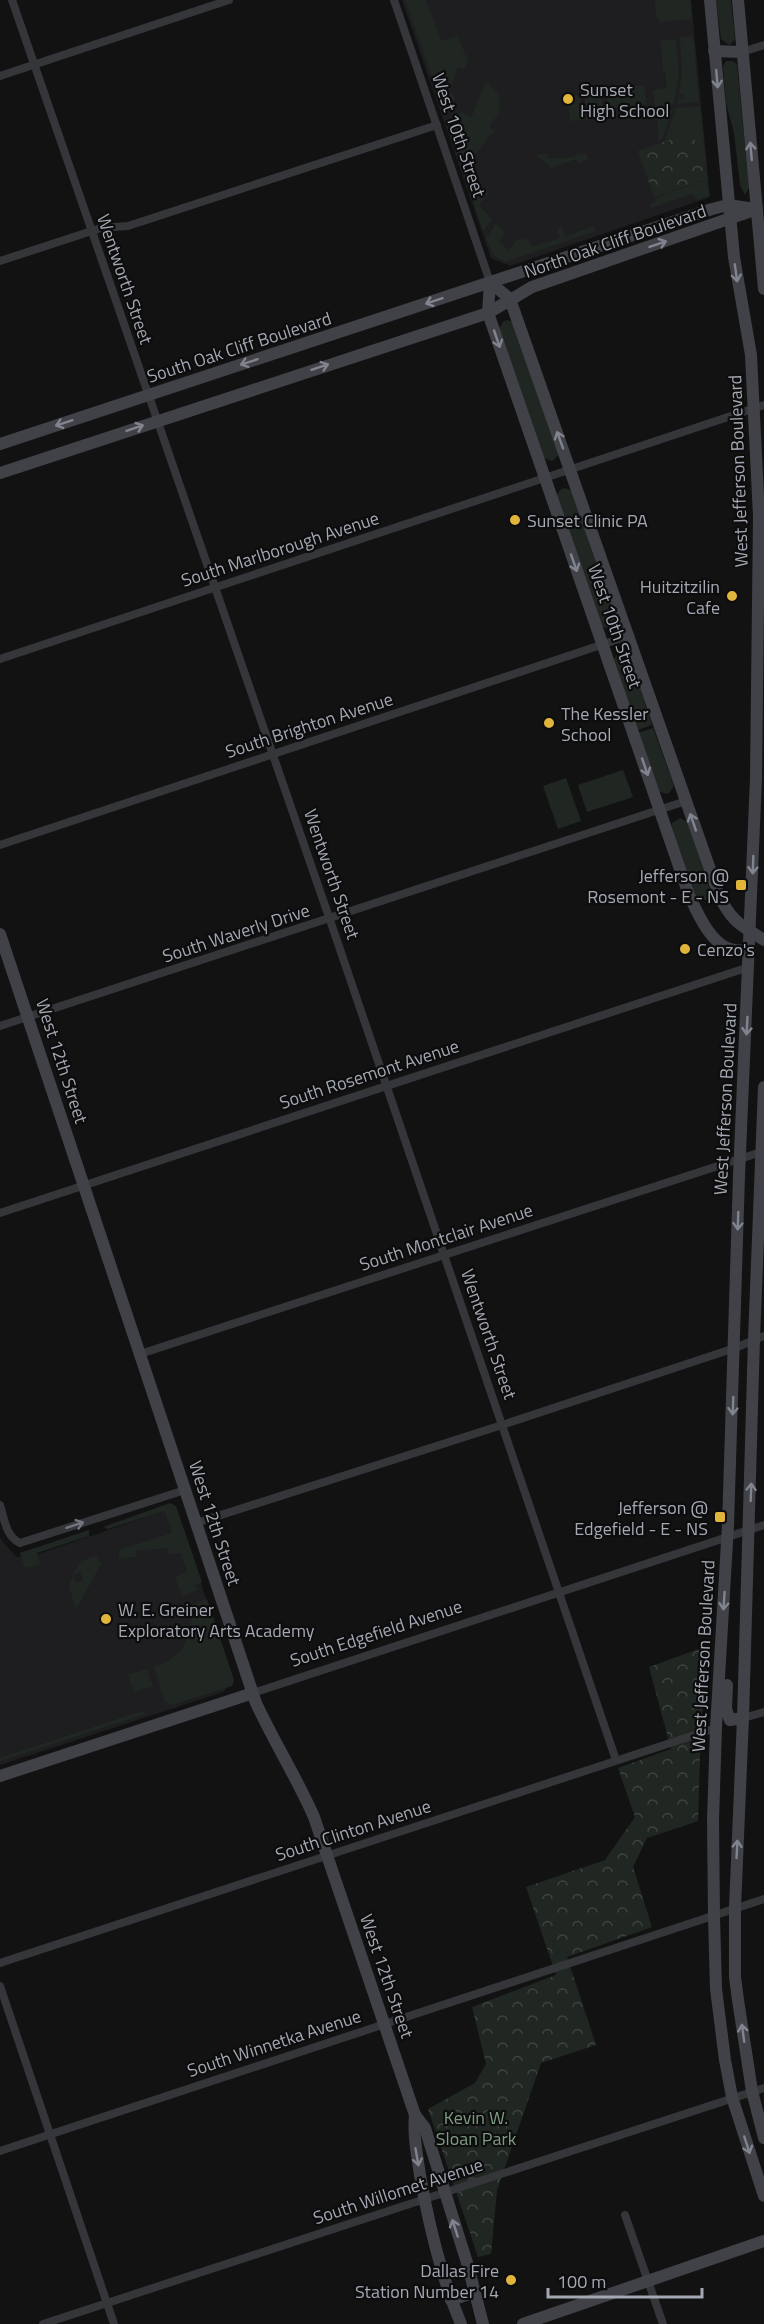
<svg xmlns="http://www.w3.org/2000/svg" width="764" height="2324" viewBox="0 0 764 2324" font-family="'Titillium Web',sans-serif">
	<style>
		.built { fill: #1e1e20 }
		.grass { fill: #202722 }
		.park { fill: url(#park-crowns) }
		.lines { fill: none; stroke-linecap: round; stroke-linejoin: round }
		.street { stroke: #35363a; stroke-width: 8 }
		.secondary { stroke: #414248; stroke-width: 12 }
		.oneway { stroke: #81848e }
		.oneway2 { stroke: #72757d }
		.poi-dot { fill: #e1b53c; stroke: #0d0d0e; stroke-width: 2 }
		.labels { text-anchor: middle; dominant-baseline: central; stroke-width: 4.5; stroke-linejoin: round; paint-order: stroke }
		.poi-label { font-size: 18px; fill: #a4a8b3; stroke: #0d0d0e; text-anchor: start }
		.street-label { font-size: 18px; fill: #a4a8b3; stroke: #0d0d0e }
		.park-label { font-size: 18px; fill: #7d9c81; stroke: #0d0d0e }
	</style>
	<defs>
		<pattern id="park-crowns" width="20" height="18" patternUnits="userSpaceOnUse" patternTransform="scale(1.5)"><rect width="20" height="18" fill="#202722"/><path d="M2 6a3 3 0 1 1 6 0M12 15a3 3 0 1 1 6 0" fill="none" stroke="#3d4440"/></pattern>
	</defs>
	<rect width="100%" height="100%" fill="#121213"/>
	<g class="built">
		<path d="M 402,0 L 691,0 L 710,197 L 510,266 L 491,258 Z"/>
		<path d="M 176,1507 L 233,1681 L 223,1692 L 0,1765 L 0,1538 L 16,1557 L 35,1555 Z"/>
	</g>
	<g class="grass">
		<path d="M 405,0 L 426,0 L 441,41 L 458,36 L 468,62 L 464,69 L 458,67 L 449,92 L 455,95 C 454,103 451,107 443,108 Z"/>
		<path d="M 655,0 L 690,0 L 692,19 L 660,22 L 656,15 Z"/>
		<path d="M 716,0 L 731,0 L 735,40 L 729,45 L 721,39 Z"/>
		<path d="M 693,36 L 699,102 L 677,104 L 678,98 L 683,99 L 684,95 L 679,93 L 682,75 L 680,38 Z"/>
		<path d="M 676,39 L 679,73 L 674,104 L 655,107 L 653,90 L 667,88 L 665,71 L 663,71 L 661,42 L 663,40 Z"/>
		<path d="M 726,61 L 732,61 L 737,64 L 749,188 L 745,195 L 740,185 L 734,133 L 726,103 L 723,66 Z"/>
		<path d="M 486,82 L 499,94 L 500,101 L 498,101 L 500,112 L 489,126 L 494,131 L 466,165 L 462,166 L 448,122 L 462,112 L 471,118 Z"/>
		<path d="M 644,85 L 647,104 L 608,109 L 606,90 Z"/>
		<path d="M 601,93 L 603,109 L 587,112 L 584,95 Z"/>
		<path d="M 580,95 L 583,117 L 602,116 L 602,118 L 570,121 L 568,96 Z"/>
		<path d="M 700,106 L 707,173 L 692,132 L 664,142 L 676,108 Z"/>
		<path d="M 673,109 L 663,137 L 659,141 L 656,111 Z"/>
		<path d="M 587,153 L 588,160 L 578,164 L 576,159 L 552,168 L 536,155 L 547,154 L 548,159 L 574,157 L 575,155 Z"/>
		<path d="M 707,179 L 709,196 L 698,200 L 692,194 L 651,208 L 650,204 L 656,202 L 655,198 Z"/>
		<path d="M 483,188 L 489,193 L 479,205 L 492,219 L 483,231 L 473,200 Z"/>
		<path d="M 496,224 L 506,232 L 499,242 L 509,250 L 517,240 L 528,239 L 532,247 L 560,238 L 557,229 L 562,228 L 566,236 L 594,226 L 596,231 L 505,262 L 494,255 L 486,238 Z"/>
		<path d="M 507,320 L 513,322 L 559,455 L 552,461 L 544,458 L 499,329 L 503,322 Z"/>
		<path d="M 565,488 L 570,490 L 572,493 L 615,618 L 613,626 L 605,628 L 601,626 L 556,496 L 561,489 Z"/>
		<path d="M 619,653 L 624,653 L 630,658 L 652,725 L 637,730 L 614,659 Z"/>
		<path d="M 653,728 L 673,783 L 673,788 L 668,794 L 660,792 L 638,733 Z"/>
		<path d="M 623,770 L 633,797 L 587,812 L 578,785 Z"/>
		<path d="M 566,778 L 581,821 L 558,829 L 543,786 Z"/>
		<path d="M 680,818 L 688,822 L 711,893 L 706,900 L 697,899 L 672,827 L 672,823 Z"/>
		<path d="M 170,1503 L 176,1506 L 202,1582 L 195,1585 L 197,1590 L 182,1596 L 175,1577 L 187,1572 L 181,1553 L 169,1554 L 168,1548 L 136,1551 L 136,1557 L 119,1558 L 119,1550 L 172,1533 L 165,1511 L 108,1529 L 103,1527 Z"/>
		<path d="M 89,1530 L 89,1536 L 37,1553 L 40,1564 L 25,1568 L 20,1553 Z"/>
		<path d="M 96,1556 L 101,1564 L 76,1609 L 69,1587 L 73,1575 L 76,1583 L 83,1580 L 80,1572 L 73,1574 L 81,1561 Z"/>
		<path d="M 207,1599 L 234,1680 L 232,1686 L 172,1705 L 165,1702 L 154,1667 C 187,1656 191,1637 192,1604 Z"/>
		<path d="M 147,1669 L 153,1686 L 134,1692 L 128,1675 Z"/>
		<path d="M 142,1711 L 146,1714 L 0,1761 L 0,1758 Z"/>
	</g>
	<g class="park">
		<path d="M 692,132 L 708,178 L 654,197 L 638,151 Z"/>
		<path d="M 707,1646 L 701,1725 L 698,1821 L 647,1838 L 633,1867 L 652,1927 L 567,1957 L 596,2045 L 541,2063 L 497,2190 L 491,2254 L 478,2257 L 428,2109 L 475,2083 L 486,2064 L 472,2007 L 556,1975 L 526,1887 L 605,1860 L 635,1817 L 618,1768 L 671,1749 L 649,1667 Z"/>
	</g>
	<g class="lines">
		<g class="street">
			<path d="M 12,0 L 330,920 L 616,1760"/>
			<path d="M 394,0 L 490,282"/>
			<path d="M 742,52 L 764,45"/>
			<path d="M 0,76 L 229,0"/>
			<path d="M 0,261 L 101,228 L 128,226 L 437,125"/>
			<path d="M 0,659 L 764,405"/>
			<path d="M 0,845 L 628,636"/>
			<path d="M 0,1026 L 686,801"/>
			<path d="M 0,1213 L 749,967"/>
			<path d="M 140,1354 L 764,1151"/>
			<path d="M 0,1505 C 4,1518 6,1537 20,1543 L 185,1490"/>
			<path d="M 196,1523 L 502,1425 L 735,1348 L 764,1336"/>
			<path d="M 253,1693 L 764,1525"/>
			<path d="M 743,1718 L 764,1712"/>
			<path d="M 0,1963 L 716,1728"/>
			<path d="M 0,1986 L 114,2324"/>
			<path d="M 0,2151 L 764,1899"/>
			<path d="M 625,2215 L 663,2324"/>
			<path d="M 43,2324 L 764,2088"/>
		</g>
		<g class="secondary">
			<path d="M 710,0 L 734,257 L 751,355 L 759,516 L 756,778 L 739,1176 L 728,1525 L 716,1728 L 713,1820 L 714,1916 L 716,1989 L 725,2060 L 732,2097 L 764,2196"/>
			<path d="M 738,0 L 764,289"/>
			<path d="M 714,51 L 742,52"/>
			<path d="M 490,282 L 488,313 L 689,895 C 697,912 710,943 730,949 C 736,951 743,951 750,951"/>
			<path d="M 490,282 L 510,299 L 719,895 C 731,921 740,925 764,940"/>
			<path d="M 0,444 L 712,209 L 728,205 L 755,209"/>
			<path d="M 0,473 L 488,313 L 532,287 L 757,209"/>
			<path d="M 0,934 L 256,1703 C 274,1742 297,1778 314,1817 L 415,2115 L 425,2128 L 468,2266 L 483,2324"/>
			<path d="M 764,1087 L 754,1339 L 743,1718 L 735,1908 L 735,1977 L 738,2000 L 752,2091 L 764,2138"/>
			<path d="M 727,1685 L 726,1709 L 730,1720 L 743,1718"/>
			<path d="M 0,1776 L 253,1693"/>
			<path d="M 415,2115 C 413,2135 417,2154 420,2175 C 429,2226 441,2276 461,2324"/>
			<path d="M 451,2300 L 475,2292"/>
			<path d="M 523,2324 L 764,2241"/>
		</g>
	</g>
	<defs><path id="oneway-shaft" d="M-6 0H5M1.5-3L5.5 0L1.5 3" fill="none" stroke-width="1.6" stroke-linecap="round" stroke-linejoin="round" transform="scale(1.5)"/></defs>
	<g class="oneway">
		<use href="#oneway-shaft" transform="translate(717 79) rotate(85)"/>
		<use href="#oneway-shaft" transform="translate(751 151) rotate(-95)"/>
		<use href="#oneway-shaft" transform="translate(658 244) rotate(-19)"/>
		<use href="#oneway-shaft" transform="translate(736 273) rotate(82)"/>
		<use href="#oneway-shaft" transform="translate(434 301) rotate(161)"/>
		<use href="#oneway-shaft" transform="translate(497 339) rotate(71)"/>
		<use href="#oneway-shaft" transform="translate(249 362) rotate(162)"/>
		<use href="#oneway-shaft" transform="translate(320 367) rotate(-18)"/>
		<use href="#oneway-shaft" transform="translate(64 423) rotate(162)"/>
		<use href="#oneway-shaft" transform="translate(135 428) rotate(-19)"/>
		<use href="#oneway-shaft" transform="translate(560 440) rotate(-110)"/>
		<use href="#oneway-shaft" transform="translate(574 563) rotate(71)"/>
		<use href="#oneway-shaft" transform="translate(645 767) rotate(71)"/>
		<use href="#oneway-shaft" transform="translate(693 822) rotate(-109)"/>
		<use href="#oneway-shaft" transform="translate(753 865) rotate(92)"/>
		<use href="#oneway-shaft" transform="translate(747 1026) rotate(93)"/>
		<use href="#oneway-shaft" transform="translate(738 1221) rotate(92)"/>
		<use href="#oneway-shaft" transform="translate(733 1406) rotate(92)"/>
		<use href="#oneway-shaft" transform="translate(751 1492) rotate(-88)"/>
		<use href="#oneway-shaft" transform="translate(724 1601) rotate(94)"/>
		<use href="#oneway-shaft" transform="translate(737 1849) rotate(-87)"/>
		<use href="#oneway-shaft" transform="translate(743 2033) rotate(-98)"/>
		<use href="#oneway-shaft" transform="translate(747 2145) rotate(72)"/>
		<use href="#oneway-shaft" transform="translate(417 2157) rotate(80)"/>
		<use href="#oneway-shaft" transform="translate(455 2228) rotate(-108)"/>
	</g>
	<use class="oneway2" href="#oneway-shaft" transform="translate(75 1525) rotate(-18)"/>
	<g class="poi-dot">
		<circle cx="568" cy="99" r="6"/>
		<circle cx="515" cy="520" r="6"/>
		<circle cx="732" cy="596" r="6"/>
		<circle cx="549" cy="723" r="6"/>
		<rect x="735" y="879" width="12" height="12" rx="3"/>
		<circle cx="685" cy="949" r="6"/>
		<rect x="714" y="1511" width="12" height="12" rx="3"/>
		<circle cx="106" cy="1619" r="6"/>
		<circle cx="511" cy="2280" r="6"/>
	</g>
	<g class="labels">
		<g class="poi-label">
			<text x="580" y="89">Sunset<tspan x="580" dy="21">High School</tspan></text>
			<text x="527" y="520">Sunset Clinic PA</text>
			<text x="720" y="586" text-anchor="end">Huitzitzilin<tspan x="720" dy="21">Cafe</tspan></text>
			<text x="561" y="713">The Kessler<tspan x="561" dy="21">School</tspan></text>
			<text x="729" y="875" text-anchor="end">Jefferson @<tspan x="729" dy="21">Rosemont - E - NS</tspan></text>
			<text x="697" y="949">Cenzo's</text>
			<text x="708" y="1507" text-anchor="end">Jefferson @<tspan x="708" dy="21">Edgefield - E - NS</tspan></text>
			<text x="118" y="1609">W. E. Greiner<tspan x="118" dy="21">Exploratory Arts Academy</tspan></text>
			<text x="499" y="2270" text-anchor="end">Dallas Fire<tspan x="499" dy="21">Station Number 14</tspan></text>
		</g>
		<g class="street-label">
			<text transform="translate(459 135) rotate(71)">West 10th Street</text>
			<text transform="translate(615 241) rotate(-19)">North Oak Cliff Boulevard</text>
			<text transform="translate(125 279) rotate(71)">Wentworth Street</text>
			<text transform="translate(239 347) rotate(-18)">South Oak Cliff Boulevard</text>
			<text transform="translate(738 471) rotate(-92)">West Jefferson Boulevard</text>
			<text transform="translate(280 549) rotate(-18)">South Marlborough Avenue</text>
			<text transform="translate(615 626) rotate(71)">West 10th Street</text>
			<text transform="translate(309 725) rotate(-18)">South Brighton Avenue</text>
			<text transform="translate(332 874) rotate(71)">Wentworth Street</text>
			<text transform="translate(236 933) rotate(-18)">South Waverly Drive</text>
			<text transform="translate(62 1061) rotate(72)">West 12th Street</text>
			<text transform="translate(369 1074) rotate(-18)">South Rosemont Avenue</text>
			<text transform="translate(725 1099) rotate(-87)">West Jefferson Boulevard</text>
			<text transform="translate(446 1237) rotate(-18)">South Montclair Avenue</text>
			<text transform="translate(489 1334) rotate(71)">Wentworth Street</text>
			<text transform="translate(215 1523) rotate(72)">West 12th Street</text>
			<text transform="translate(376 1633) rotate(-18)">South Edgefield Avenue</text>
			<text transform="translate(703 1656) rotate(-87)">West Jefferson Boulevard</text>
			<text transform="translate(353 1830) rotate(-18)">South Clinton Avenue</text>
			<text transform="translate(387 1976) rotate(71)">West 12th Street</text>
			<text transform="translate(274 2043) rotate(-18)">South Winnetka Avenue</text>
			<text transform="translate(398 2191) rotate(-18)">South Willomet Avenue</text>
		</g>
		<g class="park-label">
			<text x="476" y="2117">Kevin W.<tspan x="476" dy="21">Sloan Park</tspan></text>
		</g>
	</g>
	<path d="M548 2288v9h154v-9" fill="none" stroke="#a4a8b3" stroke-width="3"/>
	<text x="557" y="2288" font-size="18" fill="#a4a8b3" stroke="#0d0d0e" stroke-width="4.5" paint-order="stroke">100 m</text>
</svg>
